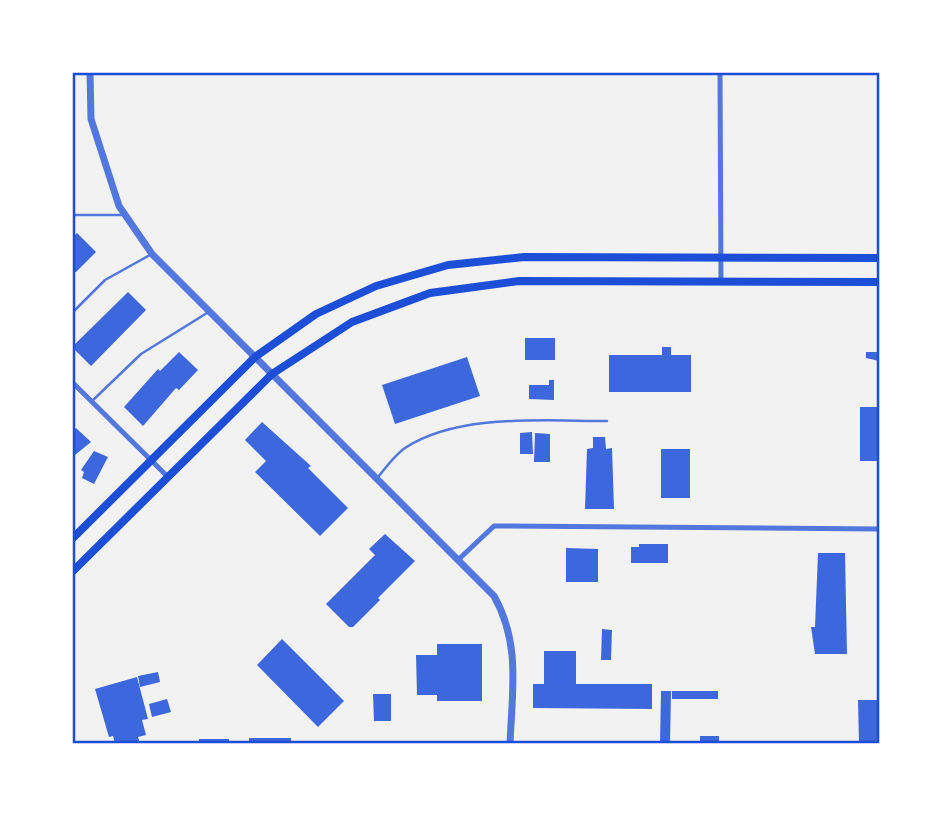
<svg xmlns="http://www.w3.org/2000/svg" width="951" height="816" viewBox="0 0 951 816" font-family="'PT Sans',sans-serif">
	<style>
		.building { fill: #3d67dc }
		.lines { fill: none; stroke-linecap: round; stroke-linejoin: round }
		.service { stroke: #5277de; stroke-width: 2.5 }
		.minor { stroke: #5277de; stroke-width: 5 }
		.tertiary { stroke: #5277de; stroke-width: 7 }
		.secondary { stroke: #1d4ed8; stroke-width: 8 }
		.neatline { fill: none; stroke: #1d4ed8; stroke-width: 2.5 }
	</style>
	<rect width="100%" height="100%" fill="#f2f2f2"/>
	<g class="building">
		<path d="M 77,233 L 96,252 L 76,272 L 72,272 L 72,238 Z"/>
		<path d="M 128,292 L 146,310 L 91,366 L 72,347 Z"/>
		<rect x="525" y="338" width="30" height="22"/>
		<path d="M 877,341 L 879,361 L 866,358 L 866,352 L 877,352 Z"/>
		<path d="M 662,347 L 671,347 L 671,355 L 691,355 L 691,392 L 609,392 L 609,355 L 662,355 Z"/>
		<path d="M 179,352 L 198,370 L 179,390 L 176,388 L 143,426 L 124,407 L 158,369 L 160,371 Z"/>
		<path d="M 467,357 L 480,396 L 395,424 L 382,385 Z"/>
		<path d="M 549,380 L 554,380 L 554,400 L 529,399 L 529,385 L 549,385 Z"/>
		<rect x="860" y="407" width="19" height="54"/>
		<path d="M 262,422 L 311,466 L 308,468 L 348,508 L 320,536 L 255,472 L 266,461 L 245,440 Z"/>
		<path d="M 76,428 L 91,442 L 75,455 L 72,452 L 72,433 Z"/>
		<path d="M 532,432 L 533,454 L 520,454 L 520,433 Z"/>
		<path d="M 535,433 L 550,434 L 550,462 L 534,462 Z"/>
		<path d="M 593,437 L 605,437 L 606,449 L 612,448 L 614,509 L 585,509 L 587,449 L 593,448 Z"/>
		<rect x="661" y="449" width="29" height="49"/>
		<path d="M 94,451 L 108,457 L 94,484 L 82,478 L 84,472 L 81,470 Z"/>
		<path d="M 385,534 L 415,561 L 378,598 L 380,600 L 353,627 L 349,627 L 326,604 L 375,555 L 369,549 Z"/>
		<path d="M 639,544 L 668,544 L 668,563 L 631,563 L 631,547 L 639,547 Z"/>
		<path d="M 566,548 L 598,549 L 598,582 L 566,582 Z"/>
		<path d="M 818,553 L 845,553 L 847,654 L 815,654 L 811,627 L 815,627 Z"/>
		<path d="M 602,629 L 612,630 L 611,660 L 601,660 Z"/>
		<path d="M 282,639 L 344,701 L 318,727 L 257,665 Z"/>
		<path d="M 437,644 L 482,644 L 482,701 L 437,701 L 437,695 L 417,695 L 416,655 L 437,655 Z"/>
		<path d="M 544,651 L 576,651 L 576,684 L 652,684 L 652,709 L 533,708 L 533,684 L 544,684 Z"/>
		<path d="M 158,672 L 160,682 L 140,687 L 138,676 Z"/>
		<path d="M 137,677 L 148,719 L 142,720 L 146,735 L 138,737 L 140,744 L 115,743 L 113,736 L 109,737 L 95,689 Z"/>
		<path d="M 661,691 L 671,691 L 670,744 L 660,744 Z"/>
		<rect x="672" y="691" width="46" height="8"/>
		<path d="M 373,694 L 391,694 L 391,721 L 374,721 Z"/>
		<path d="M 167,699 L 171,712 L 152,717 L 149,704 Z"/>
		<path d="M 858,700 L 879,700 L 879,744 L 859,744 Z"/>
		<rect x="700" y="736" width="19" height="8"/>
		<rect x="249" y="738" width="42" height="6"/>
		<rect x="199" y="739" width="30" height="5"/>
	</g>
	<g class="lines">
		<g class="service">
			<path d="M 72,215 L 121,215"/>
			<path d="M 72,313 L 105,280 L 150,255"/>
			<path d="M 91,402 L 141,354 L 207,313"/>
			<path d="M 379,476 C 386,467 395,455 405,448 C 458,413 545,421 607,421"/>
		</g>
		<g class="minor">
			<path d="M 720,72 L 721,282"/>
			<path d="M 72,382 L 167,476"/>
			<path d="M 458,560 L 494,526 L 879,529"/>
		</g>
		<path class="tertiary" d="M 90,72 L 91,119 L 119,206 L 152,254 L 494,596 C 521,644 512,691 510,744"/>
		<g class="secondary">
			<path d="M 72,539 L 255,357 L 316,314 L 376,286 L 448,265 L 524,257 L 879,258"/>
			<path d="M 72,572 L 272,374 L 352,322 L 430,293 L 519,281 L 879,282"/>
		</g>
	</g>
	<rect width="951" height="816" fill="none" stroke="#ffffff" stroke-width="147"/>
	<rect x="74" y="74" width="804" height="668" class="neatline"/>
</svg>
